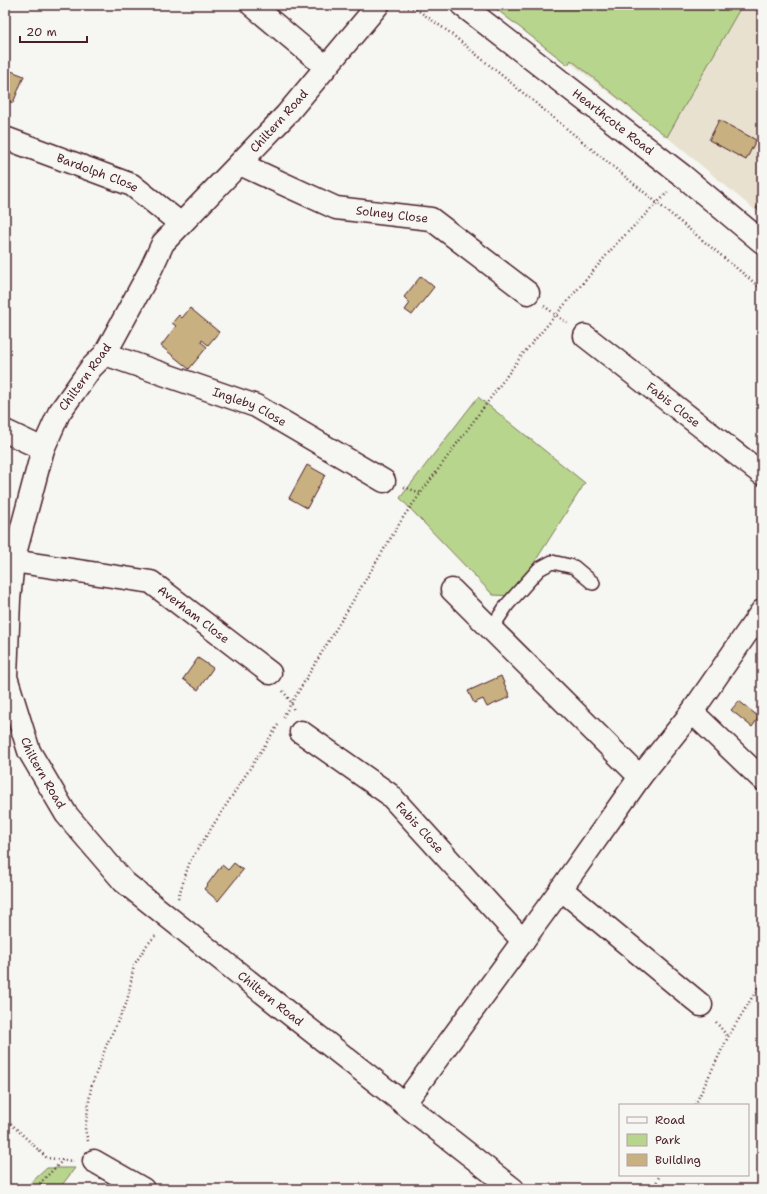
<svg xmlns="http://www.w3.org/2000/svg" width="767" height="1194" viewBox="0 0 767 1194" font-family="'Shantell Sans',sans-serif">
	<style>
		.built { fill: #e8e1d0 }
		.green { fill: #b7d58d; stroke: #807a5c }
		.building { fill: #c8b080; stroke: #4a1f2b }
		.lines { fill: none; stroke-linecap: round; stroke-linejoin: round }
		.lane-casing { stroke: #4a1f2b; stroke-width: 16 }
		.street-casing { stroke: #4a1f2b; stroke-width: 25 }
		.secondary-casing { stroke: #4a1f2b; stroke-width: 25 }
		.path { stroke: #4a1f2b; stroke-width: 2.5; stroke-dasharray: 1 3; stroke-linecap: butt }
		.lane { stroke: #f6f6f2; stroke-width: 13 }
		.street { stroke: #f6f6f2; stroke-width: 22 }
		.secondary { stroke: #f6f6f2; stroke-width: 22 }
		.labels { text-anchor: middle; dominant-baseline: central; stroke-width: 3; stroke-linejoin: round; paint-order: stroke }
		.street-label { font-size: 12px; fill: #4a1f2b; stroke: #f6f6f2 }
	</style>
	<rect width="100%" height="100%" fill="#f6f6f2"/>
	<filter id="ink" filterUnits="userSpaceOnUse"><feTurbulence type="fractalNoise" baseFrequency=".025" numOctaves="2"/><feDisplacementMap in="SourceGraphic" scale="8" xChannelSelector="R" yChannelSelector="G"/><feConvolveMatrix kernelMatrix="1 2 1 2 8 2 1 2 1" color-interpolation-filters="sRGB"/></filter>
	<g filter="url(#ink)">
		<path class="built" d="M 495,5 L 762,5 L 762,216 L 667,137 Z"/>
		<g class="green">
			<path d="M 491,5 L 742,5 L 667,137 L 571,60 L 568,65 Z"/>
			<path d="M 478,397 L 585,483 L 513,596 L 493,595 L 400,498 Z"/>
			<path d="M 47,1168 L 75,1168 L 59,1189 L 24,1189 Z"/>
		</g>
		<g class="building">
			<path d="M 6,69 L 24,76 L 13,103 L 5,100 Z"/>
			<path d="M 719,120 L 756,140 L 746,160 L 709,140 Z"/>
			<path d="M 762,202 L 762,213 L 756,208 Z"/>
			<path d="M 421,276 L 434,287 L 412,315 L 405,310 L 410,303 L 404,297 Z"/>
			<path d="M 190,308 L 219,332 L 208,345 L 202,340 L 201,342 L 207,347 L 189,369 L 161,346 L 176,326 L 172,323 L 179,315 L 182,318 Z"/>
			<path d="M 307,465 L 325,475 L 307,508 L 289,498 Z"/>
			<path d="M 198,658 L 213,668 L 198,690 L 183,679 Z"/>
			<path d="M 501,676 L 510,697 L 487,707 L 483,699 L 474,703 L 468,691 Z"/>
			<path d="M 739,701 L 759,717 L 752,727 L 731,710 Z"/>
			<path d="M 234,863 L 243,870 L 218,901 L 204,889 L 222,865 L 228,870 Z"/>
		</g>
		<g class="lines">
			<defs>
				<path id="lane" d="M 491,629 L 507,605 L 539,569 L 552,562 L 574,567 L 593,583"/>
				<g id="street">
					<path d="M 252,5 L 326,67"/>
					<path id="s1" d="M 378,5 L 286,115 L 163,243 L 150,271 L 105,354 L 91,368 L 59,413 L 43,449 L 13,561 L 9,600 L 6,677 L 29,751 L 66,814 L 124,882 L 291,1015 L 513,1189"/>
					<path id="s2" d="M 5,138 L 132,185 L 181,224"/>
					<path id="s3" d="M 240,164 L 336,208 L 431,219 L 528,293"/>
					<path id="s4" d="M 585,336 L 762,474"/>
					<path id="s5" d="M 105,354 L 256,406 L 384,481"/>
					<path d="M 5,431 L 43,449"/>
					<path id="s6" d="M 13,561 L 151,582 L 270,673"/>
					<path d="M 452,590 L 640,777"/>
					<path d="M 692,712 L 762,779"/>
					<path id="s7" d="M 301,732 L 389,794 L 523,941"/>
					<path d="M 561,889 L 701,1005"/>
					<path d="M 404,1104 L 561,889 L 640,777 L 692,712 L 762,611"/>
					<path d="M 94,1161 L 143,1189"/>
				</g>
				<g id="secondary">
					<path id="s8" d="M 462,5 L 683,176 L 762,242"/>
				</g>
			</defs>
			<use href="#lane" class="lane-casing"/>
			<use href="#street" class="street-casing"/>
			<use href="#secondary" class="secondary-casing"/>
			<g class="path">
				<path d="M 400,6 L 416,9 L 449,32 L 762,289"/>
				<path d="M 544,306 L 567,323"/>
				<path d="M 404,487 L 421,493"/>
				<path d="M 283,691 L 291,702 L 294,711"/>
				<path d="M 283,717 L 404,516 L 522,355 L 616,244 L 668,192"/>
				<path d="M 178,898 L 190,861 L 278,725"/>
				<path d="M 716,1022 L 728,1037"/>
				<path d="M 695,1105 L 728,1037 L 762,981"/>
				<path d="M 5,1118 L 47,1158 L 73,1161"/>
				<path d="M 88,1141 L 85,1130 L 91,1087 L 107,1044 L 127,1002 L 134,965 L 147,945 L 155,936"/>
				<path d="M 34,1189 L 63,1160"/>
				<path d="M 653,1189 L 660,1175"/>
			</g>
			<use href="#lane" class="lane"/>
			<use href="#street" class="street"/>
			<use href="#secondary" class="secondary"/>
		</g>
	</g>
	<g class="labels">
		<g class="street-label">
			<text transform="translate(279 121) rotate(-48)">Chiltern Road</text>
			<text stroke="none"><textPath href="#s8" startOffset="191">Hearthcote Road</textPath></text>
			<text stroke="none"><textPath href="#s2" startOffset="99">Bardolph Close</textPath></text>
			<text stroke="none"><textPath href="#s3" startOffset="162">Solney Close</textPath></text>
			<text transform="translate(85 377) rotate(-54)">Chiltern Road</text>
			<text stroke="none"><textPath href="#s4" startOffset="112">Fabis Close</textPath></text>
			<text stroke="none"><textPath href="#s5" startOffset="154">Ingleby Close</textPath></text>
			<text stroke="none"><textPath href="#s6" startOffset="193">Averham Close</textPath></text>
			<text stroke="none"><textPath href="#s1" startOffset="896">Chiltern Road</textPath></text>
			<text stroke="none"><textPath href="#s7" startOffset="153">Fabis Close</textPath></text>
			<text stroke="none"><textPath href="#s1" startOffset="1220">Chiltern Road</textPath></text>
		</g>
	</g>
	<rect width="767" height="1194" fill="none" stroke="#f6f6f2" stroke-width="20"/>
	<rect x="10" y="10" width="747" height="1174" fill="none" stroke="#4a1f2b" stroke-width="1.5" filter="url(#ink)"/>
	<rect x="619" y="1104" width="130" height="72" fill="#f6f6f2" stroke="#b1a0a2"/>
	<rect x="627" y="1117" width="20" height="6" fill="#f6f6f2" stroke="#b1a0a2"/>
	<text x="655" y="1124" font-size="12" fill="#4a1f2b">Road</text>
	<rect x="627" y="1134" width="20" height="12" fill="#b7d58d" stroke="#b1a0a2"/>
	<text x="655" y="1144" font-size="12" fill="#4a1f2b">Park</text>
	<rect x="627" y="1154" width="20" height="12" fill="#c8b080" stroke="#b1a0a2"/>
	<text x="655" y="1164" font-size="12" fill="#4a1f2b">Building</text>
	<path d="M20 36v6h67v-6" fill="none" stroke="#4a1f2b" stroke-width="2"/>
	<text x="26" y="36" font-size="12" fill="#4a1f2b" stroke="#f6f6f2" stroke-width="3" paint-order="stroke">20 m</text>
</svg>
